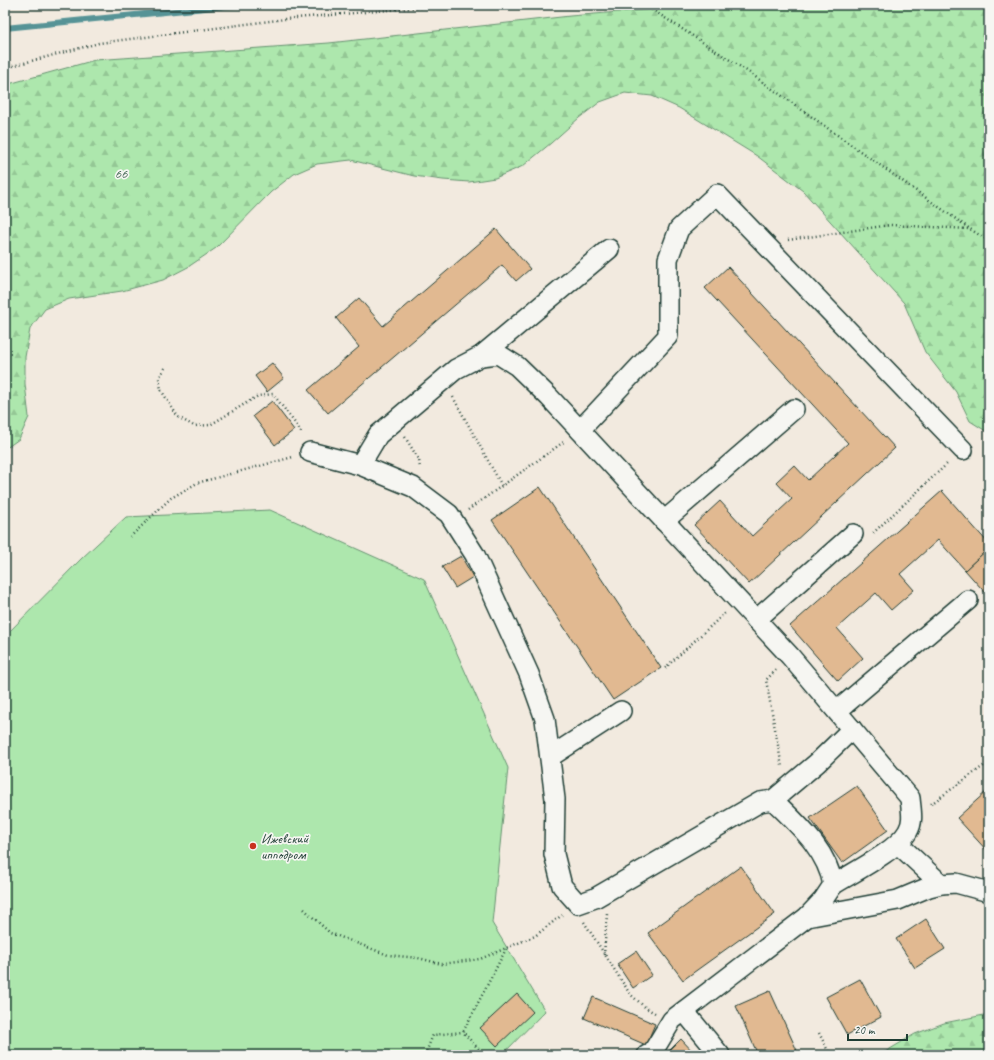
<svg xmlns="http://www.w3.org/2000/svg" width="994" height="1060" viewBox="0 0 994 1060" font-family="Caveat,sans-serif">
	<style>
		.grass { fill: #ade7ad; stroke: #669270 }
		.forest { fill: url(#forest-firs); stroke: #669270 }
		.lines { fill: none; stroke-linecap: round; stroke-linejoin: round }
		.stream { stroke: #579396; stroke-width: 6 }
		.building { fill: #e1b991; stroke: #1f3d34 }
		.minor-casing { stroke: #1f3d34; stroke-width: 22 }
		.path { stroke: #1f3d34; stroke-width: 2.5; stroke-dasharray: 1 3; stroke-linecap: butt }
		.minor { stroke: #f6f6f2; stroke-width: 19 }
		.poi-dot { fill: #c8321e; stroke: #f6f6f2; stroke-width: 1.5 }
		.labels { text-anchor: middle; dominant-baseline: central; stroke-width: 3.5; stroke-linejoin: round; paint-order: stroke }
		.park-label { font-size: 14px; fill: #3b5f4c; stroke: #f6f6f2 }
		.poi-label { font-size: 14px; fill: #1f3d34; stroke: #f6f6f2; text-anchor: start }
	</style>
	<defs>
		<pattern id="forest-firs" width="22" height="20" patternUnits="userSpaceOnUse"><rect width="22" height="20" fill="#ade7ad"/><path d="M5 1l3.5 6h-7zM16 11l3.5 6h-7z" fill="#94c795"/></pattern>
	</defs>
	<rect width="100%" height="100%" fill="#f2eadf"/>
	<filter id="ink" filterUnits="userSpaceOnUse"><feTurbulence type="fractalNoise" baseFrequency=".025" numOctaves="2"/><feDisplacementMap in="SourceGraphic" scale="8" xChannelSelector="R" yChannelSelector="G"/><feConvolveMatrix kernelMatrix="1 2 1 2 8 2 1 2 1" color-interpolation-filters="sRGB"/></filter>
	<g filter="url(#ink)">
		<path class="grass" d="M 270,510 L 424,579 L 508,768 L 492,923 L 545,1011 L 502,1055 L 5,1055 L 5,636 L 82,558 L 126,517 Z"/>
		<g class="forest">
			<path d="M 705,5 L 989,5 L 989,433 L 970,421 L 956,392 L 925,352 L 904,303 L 803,191 L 757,156 L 679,108 L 652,96 L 625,93 L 600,102 L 579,118 L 551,143 L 523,166 L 495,178 L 469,182 L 443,180 L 414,176 L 351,160 L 317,164 L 294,174 L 271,192 L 216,248 L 188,267 L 163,280 L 122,291 L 69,299 L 45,309 L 30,329 L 25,357 L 25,384 L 29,417 L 19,439 L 5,449 L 5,85 L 95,60 L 329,43 L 570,16 Z"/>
			<path d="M 989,1014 L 989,1055 L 880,1055 L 915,1034 L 944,1023 Z"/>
		</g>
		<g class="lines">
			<path class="stream" d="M 5,28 L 235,5"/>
		</g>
		<g class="building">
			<path d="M 496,229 L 530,269 L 516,281 L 502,265 L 328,413 L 308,390 L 359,347 L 336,318 L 359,298 L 383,326 Z"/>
			<path d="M 728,267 L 895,448 L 749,584 L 694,525 L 720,501 L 752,536 L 792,499 L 776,482 L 794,465 L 808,480 L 848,443 L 705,288 Z"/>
			<path d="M 272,363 L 284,378 L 267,392 L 255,376 Z"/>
			<path d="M 272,401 L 294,430 L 275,445 L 253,416 Z"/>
			<path d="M 540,487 L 661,668 L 613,700 L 492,520 Z"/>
			<path d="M 942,491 L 989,544 L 989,548 L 965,570 L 938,540 L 900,574 L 914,590 L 891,610 L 876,593 L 837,628 L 863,658 L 838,681 L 790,626 Z"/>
			<path d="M 989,548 L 989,597 L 965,570 Z"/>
			<path d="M 461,556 L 473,577 L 455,588 L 442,567 Z"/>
			<path d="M 857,786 L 888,830 L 842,863 L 810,818 Z"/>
			<path d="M 987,791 L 989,794 L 989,853 L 957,818 Z"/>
			<path d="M 741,866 L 775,914 L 683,980 L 648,933 Z"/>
			<path d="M 926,919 L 945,949 L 915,968 L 896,939 Z"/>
			<path d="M 636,951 L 652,975 L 633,988 L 617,964 Z"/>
			<path d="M 860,979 L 881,1017 L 847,1035 L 826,997 Z"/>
			<path d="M 770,991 L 799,1055 L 758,1055 L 736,1006 Z"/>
			<path d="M 517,994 L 533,1012 L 497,1046 L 480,1028 Z"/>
			<path d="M 593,997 L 655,1024 L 646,1045 L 584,1018 Z"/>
			<path d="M 681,1039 L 696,1055 L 665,1055 Z"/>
		</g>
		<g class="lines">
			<defs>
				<g id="minor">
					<path d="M 481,356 L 609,249"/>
					<path d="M 580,430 L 668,336 L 668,259 L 679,229 L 717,194 L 963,450"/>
					<path d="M 310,452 L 360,465 L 413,487 L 449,514 L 475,555 L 529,674 L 545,719 L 555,799 L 554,854 L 562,886 L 578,904 L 595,898 L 760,802 L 773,800 C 797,824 827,849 833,885 L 823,900 L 807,917 L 672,1020 L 652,1053 L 647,1055"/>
					<path d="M 360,465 L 378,435 L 456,369 L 481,356 L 498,354 L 517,366 L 549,397 L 790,656 L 910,798 C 911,810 914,821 908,831 C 898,850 852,873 833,885"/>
					<path d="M 664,521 L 794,409"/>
					<path d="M 756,620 L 853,534"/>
					<path d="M 837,711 L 968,600"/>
					<path d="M 550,757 L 621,711"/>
					<path d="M 773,800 L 817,763 L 852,729"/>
					<path d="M 898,844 L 941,884"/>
					<path d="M 807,917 L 898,900 L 929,887 L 941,884 L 956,883 L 989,892"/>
					<path d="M 684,1011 L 720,1055"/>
				</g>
			</defs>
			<use href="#minor" class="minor-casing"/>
			<g class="path">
				<path d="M 645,5 L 747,71 L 970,229"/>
				<path d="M 5,68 L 99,43 L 285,19 L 447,5"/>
				<path d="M 788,240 L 890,225 L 970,229 L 989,241"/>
				<path d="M 165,368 L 159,378 L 161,390 L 178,417 L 194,426 L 210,425 L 258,396 L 273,394 L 298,427 L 302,434"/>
				<path d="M 453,397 L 502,486"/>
				<path d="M 405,437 L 419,460 L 420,468"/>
				<path d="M 468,510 L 565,441"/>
				<path d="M 873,533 L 948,463"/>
				<path d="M 130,537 L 171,498 L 197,483 L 293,457"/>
				<path d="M 665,668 L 725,613"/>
				<path d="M 776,670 L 766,680 L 782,767"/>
				<path d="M 931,804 L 989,762"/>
				<path d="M 304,909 L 330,933 L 388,955 L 418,958 L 442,964 L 480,959 L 535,936 L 562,915"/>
				<path d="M 584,922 L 630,994 L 646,1008 L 655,1013"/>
				<path d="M 604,955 L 607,914"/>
				<path d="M 819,1033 L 830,1055"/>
				<path d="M 425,1055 L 433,1035 L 463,1032"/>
				<path d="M 484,1055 L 463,1032 L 506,949"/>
			</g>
			<use href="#minor" class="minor"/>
		</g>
	</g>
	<circle class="poi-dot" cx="253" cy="846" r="4"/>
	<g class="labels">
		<g class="park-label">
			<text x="121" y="173">66</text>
		</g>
		<g class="poi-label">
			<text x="261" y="838">Ижевский<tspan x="261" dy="16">ипподром</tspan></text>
		</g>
	</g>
	<rect width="994" height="1060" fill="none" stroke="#f6f6f2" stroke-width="20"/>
	<rect x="10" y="10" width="974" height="1040" fill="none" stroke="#1f3d34" stroke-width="1.5" filter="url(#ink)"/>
	<path d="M848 1034v6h59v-6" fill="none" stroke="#1f3d34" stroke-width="2"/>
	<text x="854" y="1034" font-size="12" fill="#1f3d34" stroke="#f6f6f2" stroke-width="3" paint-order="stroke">20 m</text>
</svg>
